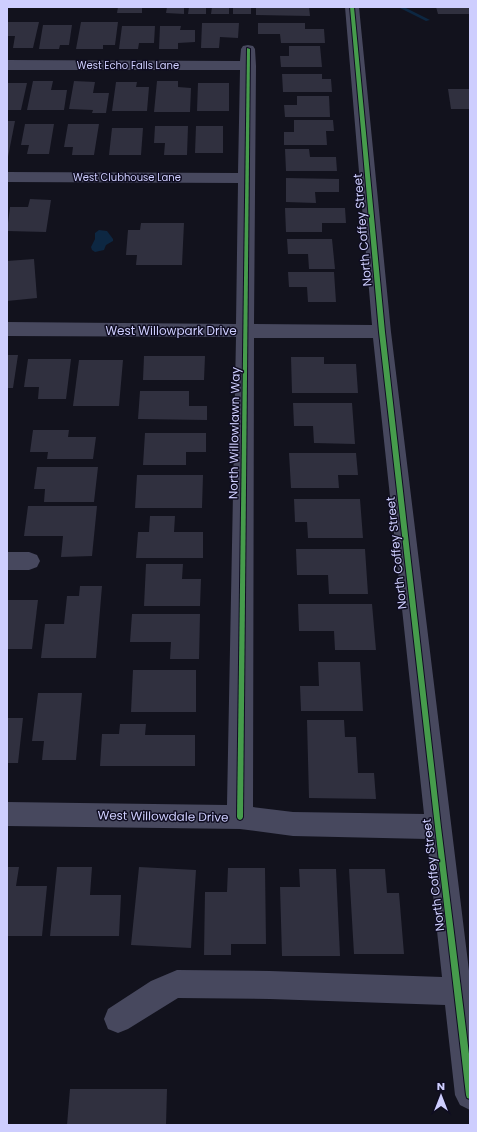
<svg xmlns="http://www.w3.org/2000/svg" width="477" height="1132" viewBox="0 0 477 1132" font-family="Poppins,sans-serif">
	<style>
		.water { fill: #0d2742 }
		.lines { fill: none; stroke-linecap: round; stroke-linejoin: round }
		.stream { fill: #0d2742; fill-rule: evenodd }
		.building { fill: #30303f }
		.minor { fill: #47485e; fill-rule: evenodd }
		.cycleway-casing { stroke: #0f0d21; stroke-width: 2 }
		.cycleway { fill: #469c4c; fill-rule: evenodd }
		.labels { text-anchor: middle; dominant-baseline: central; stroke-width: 3; stroke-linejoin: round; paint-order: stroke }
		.far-street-label { font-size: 10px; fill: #cecefe; stroke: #0f0d21 }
		.street-label { font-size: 12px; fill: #cecefe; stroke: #0f0d21 }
	</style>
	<rect width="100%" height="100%" fill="#12121d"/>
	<path class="water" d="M 99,230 L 107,231 L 113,239 L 113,241 L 106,245 L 104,250 L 95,252 L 92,250 L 91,247 L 95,239 L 95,233 Z"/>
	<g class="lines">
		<path class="stream" d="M 398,7 L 404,7 L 430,20 L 426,21 Z"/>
	</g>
	<g class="building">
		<path d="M 118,7 L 142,7 L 142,13 L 117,13 Z"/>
		<path d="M 167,7 L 184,7 L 184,14 L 166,13 Z"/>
		<path d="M 189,7 L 206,7 L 206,14 L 188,14 Z"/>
		<path d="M 212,7 L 229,7 L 229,14 L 211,14 Z"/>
		<rect x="233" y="7" width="18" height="7"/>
		<path d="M 256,7 L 309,7 L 310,16 L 256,15 Z"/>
		<path d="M 436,7 L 470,7 L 470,14 L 438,14 Z"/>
		<path d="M 7,22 L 39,22 L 33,48 L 13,48 L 15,36 L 7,36 Z"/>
		<path d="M 81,22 L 118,22 L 115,45 L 103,45 L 103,49 L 76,49 Z"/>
		<path d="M 202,23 L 239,23 L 238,38 L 220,37 L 219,48 L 201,48 Z"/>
		<path d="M 258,23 L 305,23 L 305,29 L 324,29 L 325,43 L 281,43 L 280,34 L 258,34 Z"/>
		<path d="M 43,25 L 72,25 L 69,45 L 60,45 L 59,49 L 39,49 Z"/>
		<path d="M 122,26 L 155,26 L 154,43 L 139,43 L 138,49 L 119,49 Z"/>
		<path d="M 160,26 L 181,26 L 180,30 L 195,30 L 195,42 L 178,43 L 178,49 L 159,49 Z"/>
		<path d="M 289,46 L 320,46 L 322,67 L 281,67 L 280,56 L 289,56 Z"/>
		<path d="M 282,74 L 322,74 L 322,79 L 331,79 L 332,92 L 283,92 Z"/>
		<path d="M 33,81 L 53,81 L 51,90 L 67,90 L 64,110 L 27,110 Z"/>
		<path d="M 74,81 L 95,82 L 93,93 L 109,93 L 106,113 L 92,113 L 93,110 L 69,109 Z"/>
		<path d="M 157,81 L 178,81 L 178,87 L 191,88 L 190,112 L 154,112 Z"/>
		<path d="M 116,82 L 137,82 L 136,87 L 149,87 L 147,111 L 112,111 Z"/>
		<path d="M 7,83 L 27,83 L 21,110 L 7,110 Z"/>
		<path d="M 198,83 L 229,83 L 229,111 L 197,111 Z"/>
		<path d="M 448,89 L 470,89 L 470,109 L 451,109 Z"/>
		<path d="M 297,96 L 329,96 L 330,117 L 285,117 L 284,105 L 297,105 Z"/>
		<path d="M 294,120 L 333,120 L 334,131 L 326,131 L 327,145 L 284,145 L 284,132 L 294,132 Z"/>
		<path d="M 7,121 L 15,121 L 8,157 L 7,157 Z"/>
		<path d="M 25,124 L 54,124 L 49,154 L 27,154 L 29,145 L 21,145 Z"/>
		<path d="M 68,124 L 99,124 L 94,155 L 72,155 L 73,147 L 64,147 Z"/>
		<path d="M 155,126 L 188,126 L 187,155 L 164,155 L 165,143 L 154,143 Z"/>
		<path d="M 196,126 L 223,126 L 223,153 L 195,153 Z"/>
		<path d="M 112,128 L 143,128 L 141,155 L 109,155 Z"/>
		<path d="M 285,149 L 309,149 L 310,157 L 336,157 L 337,171 L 286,171 Z"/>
		<path d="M 286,178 L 339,179 L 339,192 L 315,192 L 316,203 L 286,202 Z"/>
		<path d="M 30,199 L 51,200 L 46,232 L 7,231 L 10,207 L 28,207 Z"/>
		<path d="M 285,208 L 345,208 L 346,223 L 322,223 L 322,232 L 286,232 Z"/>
		<path d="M 141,223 L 184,223 L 182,265 L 136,265 L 137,255 L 126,255 L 128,230 L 140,230 Z"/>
		<path d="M 287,239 L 332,239 L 335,269 L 309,269 L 308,254 L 288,254 Z"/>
		<path d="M 34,259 L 37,298 L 7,301 L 7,261 Z"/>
		<path d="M 288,272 L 334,272 L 336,302 L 308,302 L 307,287 L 289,287 Z"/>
		<path d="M 7,355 L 18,355 L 13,388 L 7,388 Z"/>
		<path d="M 144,356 L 205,356 L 204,380 L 143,380 Z"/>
		<path d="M 291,357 L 324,357 L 324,364 L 356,364 L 358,393 L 292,393 Z"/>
		<path d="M 28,359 L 71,359 L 66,399 L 38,399 L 39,387 L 24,387 Z"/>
		<path d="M 79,360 L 123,360 L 119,406 L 73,406 Z"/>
		<path d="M 140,391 L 189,391 L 189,406 L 207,406 L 207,420 L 138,419 Z"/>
		<path d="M 293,403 L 352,403 L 355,444 L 314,443 L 313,426 L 294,426 Z"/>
		<path d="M 33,430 L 69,430 L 68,437 L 96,437 L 93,459 L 47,459 L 48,452 L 30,452 Z"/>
		<path d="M 145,433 L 206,433 L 206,452 L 186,452 L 186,465 L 143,465 Z"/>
		<path d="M 289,453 L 356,453 L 358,475 L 338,475 L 339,488 L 291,488 Z"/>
		<path d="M 37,467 L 98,467 L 94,502 L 44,502 L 45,489 L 34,489 Z"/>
		<path d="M 137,475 L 203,475 L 202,508 L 135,508 Z"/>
		<path d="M 294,499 L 360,499 L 363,538 L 308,538 L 307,522 L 295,522 Z"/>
		<path d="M 28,506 L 97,506 L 92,556 L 61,557 L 63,536 L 24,536 Z"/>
		<path d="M 150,516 L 175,516 L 174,532 L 203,532 L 203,558 L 136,558 L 138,532 L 149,532 Z"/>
		<path d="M 296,549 L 365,549 L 368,594 L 329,594 L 328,575 L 297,575 Z"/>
		<path d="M 146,564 L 183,564 L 182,579 L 201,579 L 200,606 L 144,606 Z"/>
		<path d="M 80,586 L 102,586 L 96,658 L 41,658 L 45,624 L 64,624 L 67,596 L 79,596 Z"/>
		<path d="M 7,600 L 38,600 L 32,649 L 7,649 Z"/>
		<path d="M 298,604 L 372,604 L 376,650 L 335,650 L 334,631 L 299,631 Z"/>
		<path d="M 132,614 L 200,614 L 199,659 L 170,659 L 171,642 L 130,642 Z"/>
		<path d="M 318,662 L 360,662 L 363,711 L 301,711 L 300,686 L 319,686 Z"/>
		<path d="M 133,670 L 196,670 L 196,712 L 131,712 Z"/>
		<path d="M 38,693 L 82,693 L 76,760 L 42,760 L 44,741 L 32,741 Z"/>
		<path d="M 7,718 L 23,718 L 18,763 L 7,763 Z"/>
		<path d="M 307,720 L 344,720 L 345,737 L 356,737 L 358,773 L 374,773 L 376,799 L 309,798 Z"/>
		<path d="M 120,724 L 146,724 L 145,735 L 195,735 L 195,766 L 100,766 L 102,734 L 119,734 Z"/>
		<path d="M 7,867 L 19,867 L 16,886 L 47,886 L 42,936 L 7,936 Z"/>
		<path d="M 57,867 L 92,867 L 90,895 L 121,895 L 119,936 L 50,936 Z"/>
		<path d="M 139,867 L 196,870 L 191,948 L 131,945 Z"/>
		<path d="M 228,868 L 265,868 L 266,944 L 231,944 L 231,955 L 204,955 L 205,892 L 227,892 Z"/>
		<path d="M 299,869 L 336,869 L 340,956 L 282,956 L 280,887 L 300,887 Z"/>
		<path d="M 349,869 L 385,869 L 387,893 L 399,893 L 404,954 L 354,954 Z"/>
		<path d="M 70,1089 L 167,1089 L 166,1125 L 67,1125 Z"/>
	</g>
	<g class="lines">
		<g class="minor">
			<path d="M 345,7 L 359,7 L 391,332 L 470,979 L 470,1110 L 460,1105 L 455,1095 L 445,1005 L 270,999 L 178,998 L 128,1029 L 118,1033 L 108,1029 L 104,1019 L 108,1009 L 151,981 L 177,970 L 270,971 L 442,977 L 427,839 L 293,836 L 240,829 L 7,826 L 7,802 L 227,805 L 236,337 L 7,336 L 7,322 L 236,324 L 238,183 L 7,182 L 7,172 L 238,173 L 240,70 L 7,70 L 7,60 L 240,61 L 241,49 L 243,46 L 248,45 L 253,46 L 255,49 L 256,66 L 254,324 L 372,325 ZM 254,338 L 373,338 L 424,814 L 293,812 L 253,807 Z"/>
			<path d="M 7,552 L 29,552 L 37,555 L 40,561 L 37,567 L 29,570 L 7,570 Z"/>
		</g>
		<defs>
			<g id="cycleway">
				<path d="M 350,7 L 354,7 L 385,332 L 441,827 L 470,1062 L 470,1099 L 467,1098 L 466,1095 L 435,827 L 379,332 Z"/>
				<path d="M 247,48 L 250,49 L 243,817 L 242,819 L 240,820 L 238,819 L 237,817 Z"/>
			</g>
		</defs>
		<use href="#cycleway" class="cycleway-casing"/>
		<use href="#cycleway" class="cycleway"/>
	</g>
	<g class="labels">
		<g class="far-street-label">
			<text x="128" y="65">West Echo Falls Lane</text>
			<text x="127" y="177">West Clubhouse Lane</text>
		</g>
		<g class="street-label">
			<text transform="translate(362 230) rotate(-95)">North Coffey Street</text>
			<text x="171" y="330">West Willowpark Drive</text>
			<text transform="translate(234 433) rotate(-89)">North Willowlawn Way</text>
			<text transform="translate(396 553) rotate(-96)">North Coffey Street</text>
			<text transform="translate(163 816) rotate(1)">West Willowdale Drive</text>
			<text transform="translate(433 875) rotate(-97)">North Coffey Street</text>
		</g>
	</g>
	<rect width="477" height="1132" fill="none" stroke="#cecefe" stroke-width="16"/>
	<g transform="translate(441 1096)" stroke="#0f0d21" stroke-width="3" paint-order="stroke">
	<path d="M0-3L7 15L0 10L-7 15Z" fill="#cecefe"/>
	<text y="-6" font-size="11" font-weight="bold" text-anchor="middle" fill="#cecefe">N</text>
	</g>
</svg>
